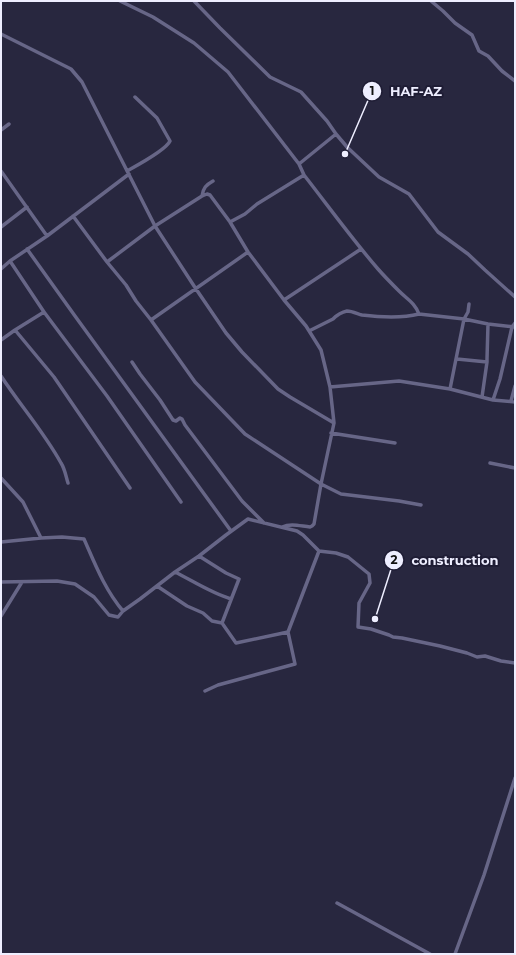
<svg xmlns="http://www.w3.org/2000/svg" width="516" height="955" font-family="Montserrat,sans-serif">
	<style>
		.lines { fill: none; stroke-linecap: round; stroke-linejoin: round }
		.minor { stroke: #676687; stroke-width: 3.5 }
		.leader { fill: none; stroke: #eef; stroke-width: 1.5 }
		.callout-dot { fill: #eef; stroke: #1f1d35; stroke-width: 1.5 }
		.mark-label { font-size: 12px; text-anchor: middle; font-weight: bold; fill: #111 }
		.callout-label { font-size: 13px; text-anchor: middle; font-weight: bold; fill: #eef; stroke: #1f1d35; stroke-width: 4; stroke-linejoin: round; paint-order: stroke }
	</style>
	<rect width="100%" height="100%" fill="#28273f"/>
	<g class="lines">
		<path class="minor" d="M120,1L153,17L194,43L228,72L299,164L304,175C329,207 352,239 378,269C385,277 392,284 399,291C407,299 415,303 419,314
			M194,1L220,28L270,77L301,92L327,121L336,134L347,147L379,177L409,194L438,232L468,254L485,270L515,297
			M431,1L443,11L455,23L472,35L479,51L488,56L502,71L515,81
			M1,34L71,69L82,82L155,226L196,289L226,333L242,352L278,389L290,397L334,423L321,484L314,524L312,526L310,527C300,526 291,523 282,527
			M1,130L9,124
			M299,164L336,134
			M1,171L47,236
			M127,171C136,166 166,150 170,141L157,118L135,97
			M202,196C203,188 206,185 213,181
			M73,216L107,262
			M230,222L245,214L257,204L304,175
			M1,227L27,207
			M27,249L75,316L231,531
			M10,261L44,312L107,396L181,502
			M1,269L10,261L47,236L129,174
			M284,300L361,249
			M151,320L248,252
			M15,330L54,377L130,488
			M309,331L333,319C337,315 342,312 347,311C352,311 358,314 362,315C379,317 403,318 419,314L464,319L488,324L515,327
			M1,340L15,330L44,312
			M457,359L487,362
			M132,362L140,374L160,400L173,420L176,421L180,418L182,419L185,425L242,501L264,523
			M1,376C20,405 44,432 61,463C65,469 66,477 68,483
			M330,387L399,381L450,389L493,400L515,402
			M450,389L464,319L468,312L469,304
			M482,397L487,362V359L488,324
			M493,400L500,379L512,327L515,323
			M511,401L515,386
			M334,423L330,387L321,350L306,326L284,300L248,252L230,222L210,195L207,194L202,196L155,226L107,262L126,285L136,301L151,320L195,382L245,434L321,484L341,494L399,501L421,505
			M331,433L395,443
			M490,463L515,468
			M1,478L23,502L41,538
			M1,542L41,538L62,537L84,539C95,564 105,590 123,611
			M175,572C193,581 211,593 231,599
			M1,582L57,581L75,584L94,597L109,615L118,617L123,611L140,599L175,572L199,556L226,535L248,519L297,531L303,535L319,551L336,553L348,557L369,574L370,583L359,603L358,627L371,629L389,635L393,637L402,638L440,646L467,653L477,657L485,656L501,661L515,663
			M157,586L187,606L203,613L212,621L222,623L239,579L226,573L199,556
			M1,616L22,582
			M222,623L236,643L288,632
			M205,691L218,685L295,664L288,632L319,551
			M337,903L430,954
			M455,954L484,875L515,778"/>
	</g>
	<path class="leader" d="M345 154L372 91M375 619L394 560"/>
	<g class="callout-dot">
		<circle cx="345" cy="154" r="4"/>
		<circle cx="375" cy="619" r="4"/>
		<circle cx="372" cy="91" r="10"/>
		<circle cx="394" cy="560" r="10"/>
	</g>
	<g class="mark-label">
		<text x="372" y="95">1</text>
		<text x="394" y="564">2</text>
	</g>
	<g class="callout-label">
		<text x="416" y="96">HAF-AZ</text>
		<text x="455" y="565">construction</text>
	</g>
	<rect width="516" height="955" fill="none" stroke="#eeeeff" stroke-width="4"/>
</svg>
